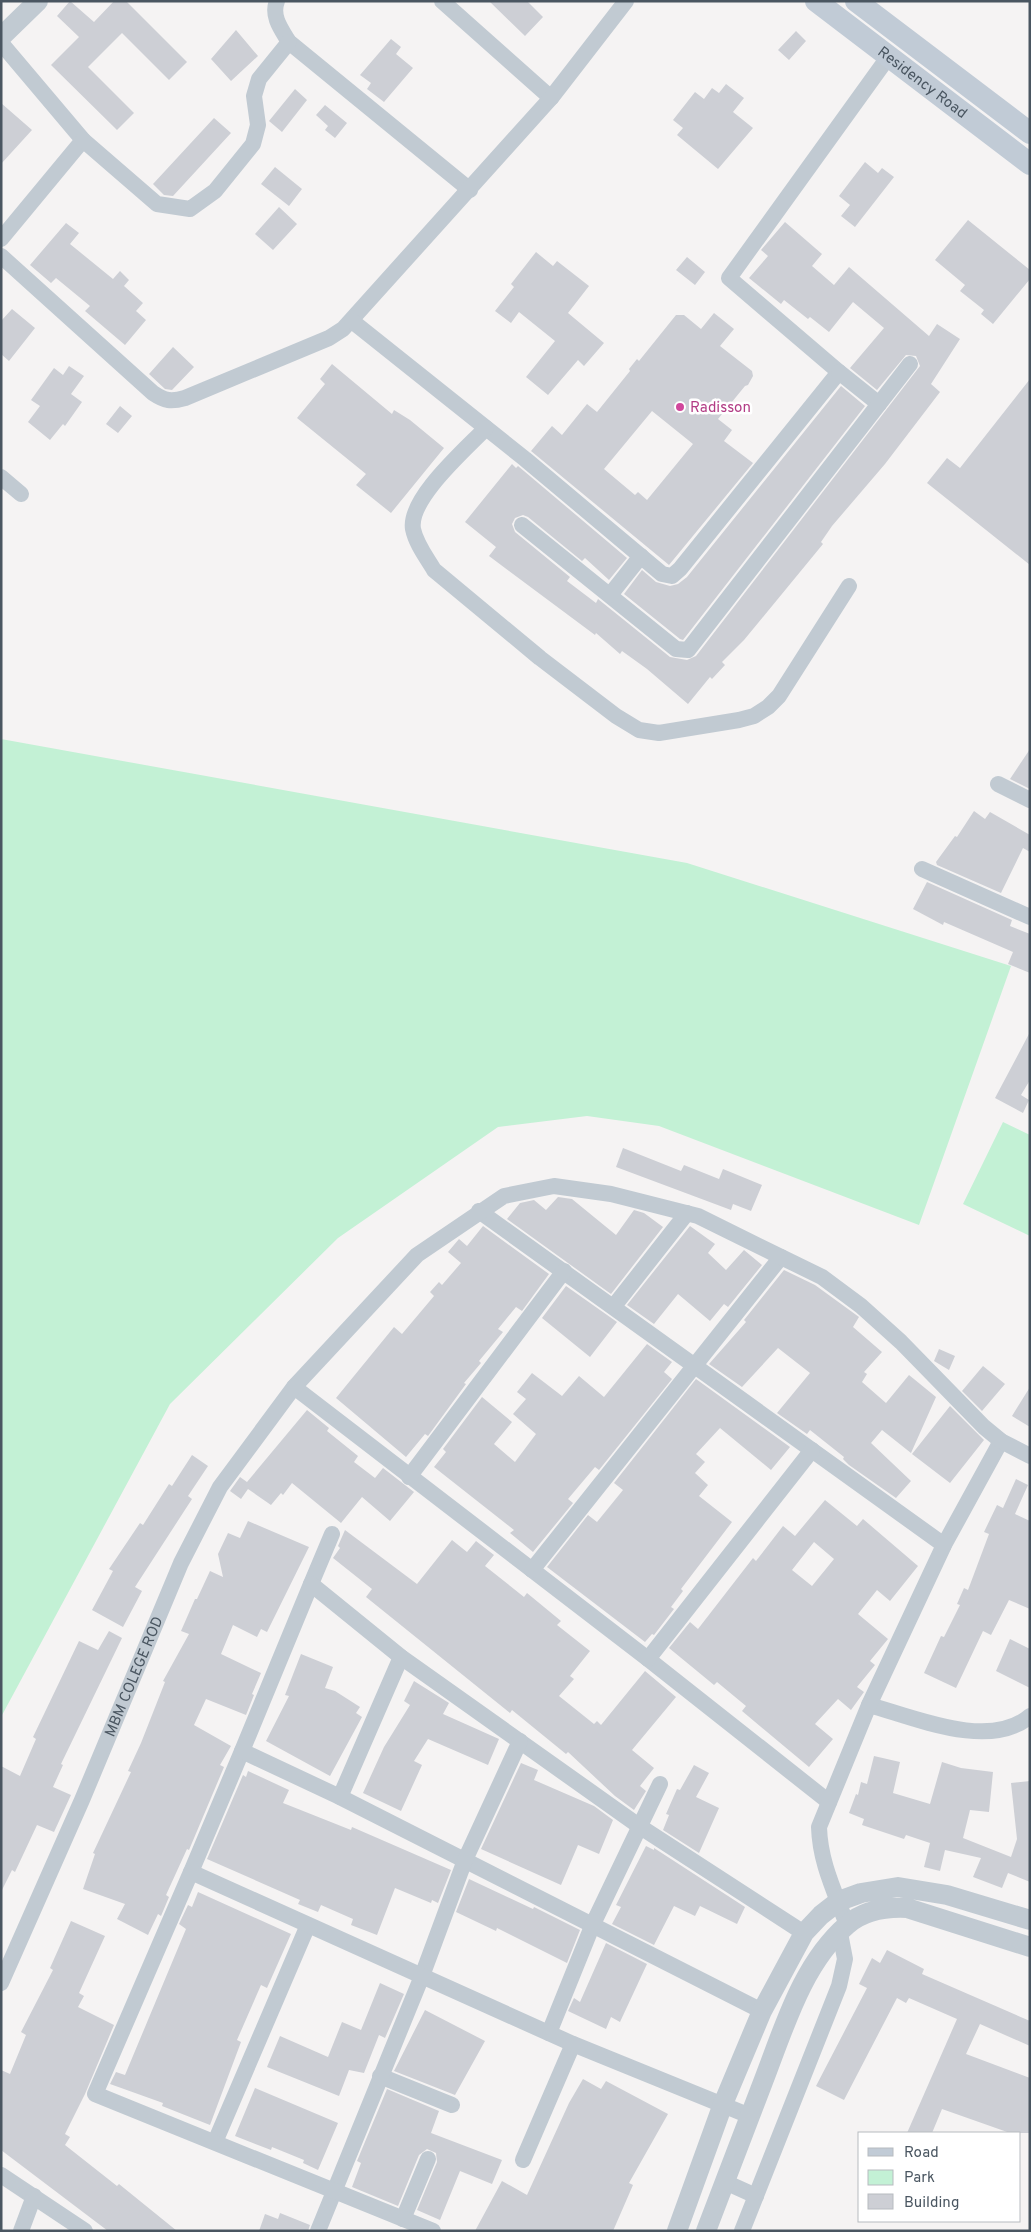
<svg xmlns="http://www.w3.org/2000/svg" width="1031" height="2232" font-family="Overpass,sans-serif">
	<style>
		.green { fill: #c3f1d5 }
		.building { fill: #cdcfd5; fill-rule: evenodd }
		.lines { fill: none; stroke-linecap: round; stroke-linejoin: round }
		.minor { stroke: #c1cad2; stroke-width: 16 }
		.tertiary { stroke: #c1cad2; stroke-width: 20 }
		.secondary { stroke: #c1cbd6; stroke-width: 22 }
		.hotel-dot { fill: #d1479c; stroke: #fff; stroke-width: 2 }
		.labels { text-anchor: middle; stroke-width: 5; stroke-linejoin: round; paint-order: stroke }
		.street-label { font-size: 15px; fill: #4a5661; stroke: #fff }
		.hotel-label { font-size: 15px; fill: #b23c85; stroke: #fff; text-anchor: start }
	</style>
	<rect width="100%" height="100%" fill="#f5f3f3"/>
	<path class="green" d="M1,739L687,863L1011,966L919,1225L659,1126L587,1116L498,1127L338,1238L170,1404L1,1717Z
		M1003,1122L1030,1135V1236L963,1204Z"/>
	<path class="building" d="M70,1L94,22L114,1H126L187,62L169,80L122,33L88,67L134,113L117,130L51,65L79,37L57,16Z
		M489,1H527L543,17L525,36Z
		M236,30L258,56L231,81L211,59Z
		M796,31L806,41L789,60L778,50Z
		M391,39L401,47L396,54L413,68L384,102L367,89L371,83L360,75Z
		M726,84L744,98L733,112L753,128L718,169L677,135L683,128L673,120L695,92L704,99L712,88L719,93Z
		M295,89L307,100L282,132L269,121Z
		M1,103L32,130L1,164Z
		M325,105L347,123L335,138L325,130L328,126L316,115Z
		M214,118L231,133L173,196L164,195L153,184Z
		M865,162L878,173L882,168L894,177L855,227L841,216L850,205L839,196Z
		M275,167L302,189L289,206L261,184Z
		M279,207L297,224L273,250L255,234Z
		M968,220L1030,270V279L993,324L981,314L984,310L960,291L965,285L935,260Z
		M785,222L822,254L812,266L834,285L849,267L929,336L937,324L960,339L931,384L940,392L885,464L832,526L821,542L823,544L744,640L722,662L725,665L712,679L710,677L688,704L647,669L622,651L620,654L596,633L595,635L489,556L496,547L465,522L512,464L516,468L518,466L627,558L609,580L585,558L582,561L528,517L523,515L515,518L512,524L515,532L570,577L567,581L596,603L598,599L670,657L687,660L696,656L920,366L916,356L906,355L877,390L850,368L884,328L853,302L829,332L810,317L808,319L784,300L781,304L749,278L768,256L761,250Z
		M66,223L79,233L70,244L113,279L120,271L129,280L124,286L143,303L136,311L146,320L125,345L85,311L90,306L56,278L51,283L30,265Z
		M536,252L553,266L557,261L589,286L568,313L604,343L584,366L578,360L548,395L526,377L555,341L519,312L511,323L495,311L514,287L511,284Z
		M687,257L705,272L695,285L676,270Z
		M12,309L35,328L9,361L1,354V321Z
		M714,313L734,329L720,346L752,371L753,376L748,385L745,386L718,419L732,430L724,441L753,463L669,565L531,451L552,426L562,435L587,404L597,412L630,371L629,369L637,359L639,361L676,315H684L701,329ZM652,411L693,444L647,500L638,492L635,495L604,469Z
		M173,347L194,367L172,390L165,389L149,374Z
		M332,364L392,414L394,410L410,420L444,448L391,513L356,485L366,474L297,418L325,384L320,379Z
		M69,366L84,376L71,394L82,402L65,426L63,424L50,440L28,422L40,406L31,400L54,368L63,375Z
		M1030,379V565L927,483L947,458L960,468Z
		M841,386L865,406L683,640L680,639L624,594L642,570L656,582L670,586L678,584L687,577Z
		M120,406L132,416L118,433L106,424Z
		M1030,749V789L1010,779Z
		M974,811L985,819L990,812L1030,835V852L1023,848L1001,893L937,865L936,862L955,836L957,837Z
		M927,882L1012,920L1010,926L1030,934V973L1008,964L1013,952L944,922L943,925L913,909Z
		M1030,1032V1080L1021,1095L1029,1100L1023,1113L995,1098Z
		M623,1148L681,1171L684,1165L719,1179L723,1169L762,1185L751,1211L733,1204L731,1210L616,1167Z
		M558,1197L572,1199L616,1235L634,1210L644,1213L663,1227L611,1294L507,1219L520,1203L534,1200L546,1210Z
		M483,1226L549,1274L522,1311L516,1307L498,1329L503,1332L479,1361L481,1363L464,1383L466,1384L428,1436L425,1434L406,1457L336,1398L394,1327L402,1334L434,1296L430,1292L439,1282L442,1285L461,1263L448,1252L459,1239L467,1246Z
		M690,1226L715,1244L708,1253L726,1270L744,1250L762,1265L728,1307L724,1304L710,1321L678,1294L654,1324L627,1305Z
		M784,1270L815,1285L859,1317L853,1327L882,1352L864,1372L867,1374L862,1382L886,1403L909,1375L936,1397L911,1453L882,1430L871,1443L911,1481L896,1498L849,1465L843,1459L844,1457L810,1430L807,1434L777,1413L810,1373L778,1348L742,1387L709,1364L746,1322L744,1320Z
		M566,1286L617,1322L590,1357L542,1318Z
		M647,1344L672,1362L664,1372L672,1379L599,1470L595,1467L568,1499L573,1503L533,1552L510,1533L514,1530L434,1467L446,1452L443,1449L482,1397L512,1422L494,1444L515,1462L536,1434L513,1414L526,1399L517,1392L532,1373L562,1396L579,1376L604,1397Z
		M939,1349L955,1356L949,1370L934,1361Z
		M983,1366L1005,1384L982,1411L962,1391Z
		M696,1379L790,1447L771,1470L720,1428L696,1454L705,1462L695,1473L708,1485L699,1496L732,1522L681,1589L683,1591L671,1607L674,1609L654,1635L652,1634L645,1642L547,1567L588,1515L597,1522L623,1490L614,1483Z
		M1030,1387V1427L1012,1416Z
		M950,1406L984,1440L950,1483L912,1454Z
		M307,1410L329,1428L327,1431L358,1456L354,1462L375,1478L383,1468L414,1492L390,1521L362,1497L341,1523L292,1483L283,1495L281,1493L271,1505L248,1489L241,1499L230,1491L240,1477L247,1482Z
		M192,1455L208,1466L188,1496L192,1499L135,1587L142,1591L123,1627L92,1610L113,1571L109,1569L140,1523L143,1525L169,1484L172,1486Z
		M1016,1479L1028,1485L1015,1514L1030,1521V1609L1009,1600L991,1635L983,1631L956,1688L924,1673L941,1636L944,1637L960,1605L957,1604L964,1588L968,1590L989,1534L984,1532L997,1505L1003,1508Z
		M825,1500L857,1526L863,1519L918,1566L890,1601L877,1590L858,1614L888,1639L870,1661L875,1665L857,1687L864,1692L851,1710L838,1699L815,1724L833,1739L809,1767L742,1711L746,1706L717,1682L714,1685L669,1648L690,1622L698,1629L753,1558L756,1561L783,1526L795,1536ZM814,1542L834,1559L812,1586L792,1570Z
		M248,1521L309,1547L267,1632L261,1629L257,1637L233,1625L221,1654L261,1673L252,1694L254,1695L246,1715L206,1699L194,1725L231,1746L220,1765L224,1767L189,1850L187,1849L166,1895L169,1897L161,1916L158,1914L148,1935L117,1919L125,1904L83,1889L95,1854L93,1853L131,1772L128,1771L141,1743L165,1682L163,1681L189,1634L181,1631L195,1599H197L210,1571L223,1577L218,1554L228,1533L240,1538Z
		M345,1530L417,1584L452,1540L467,1552L476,1541L494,1555L485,1566L524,1597L527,1593L561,1621L557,1625L590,1651L570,1676L574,1679L559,1696L594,1724L597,1721L601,1725L645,1671L676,1697L632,1750L654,1768L640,1786L646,1791L634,1810L615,1796L568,1752L566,1754L512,1710L510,1713L366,1597L372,1589L333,1558L340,1548L338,1546Z
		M109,1631L122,1638L61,1764L63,1765L53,1787L71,1795L54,1832L37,1825L15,1872L12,1870L1,1892V1766L20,1776L36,1739L33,1737L79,1641L98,1650Z
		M1010,1639L1030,1649V1688L996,1671Z
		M301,1654L333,1667L325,1688L335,1691L360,1707L356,1713L362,1717L330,1776L266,1741L289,1696L285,1695Z
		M414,1681L449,1703L443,1714L499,1739L488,1765L428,1739L414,1761L422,1765L401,1811L363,1793L384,1747L410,1705L404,1701Z
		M874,1756L900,1762L893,1793L930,1804L942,1762L961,1768L993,1772L989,1812L970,1810L963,1838L1011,1857L1017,1839L1011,1783L1030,1781V1882L1008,1873L1002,1888L973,1877L981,1858L945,1850L940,1871L924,1867L930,1843L906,1835L904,1839L862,1825L864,1819L849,1813L856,1794L858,1795L861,1782L867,1784Z
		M521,1763L538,1770L534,1780L594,1806L613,1820L599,1854L578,1845L561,1885L481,1849Z
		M694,1765L709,1773L696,1797L719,1808L699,1853L663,1830L669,1815L666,1814L677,1789L680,1790Z
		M248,1771L289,1790L283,1803L351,1830L352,1827L451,1870L438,1903L432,1900L431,1903L395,1888L377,1935L351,1925L353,1919L321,1905L318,1912L298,1904L300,1900L207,1859L243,1775L246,1777Z
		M646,1846L654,1850V1848L745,1907L737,1924L700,1906L695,1916L674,1906L654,1945L612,1924L621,1907L616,1905Z
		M469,1879L533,1909L534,1907L580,1930L567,1963L497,1928L496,1931L456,1912Z
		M198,1892L291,1934L267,1988L261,1985L237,2040L241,2042L210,2125L162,2106L163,2103L110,2084L116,2072L125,2075L186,1929L179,1924L188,1905L192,1907Z
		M71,1921L105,1936L79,1993L84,1996L78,2007L114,2025L85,2094L65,2134L70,2137L65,2145L117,2186L119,2184L177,2231H108L1,2150V2070L10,2074L26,2035L21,2032L53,1970L50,1968Z
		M606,1943L647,1964L620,2022L611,2017L606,2029L568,2011L574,1998L580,2002Z
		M887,1950L924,1969L922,1974L1030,2021V2046L980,2024L966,2054L1030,2078V2133H1010L942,2109L932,2133H907L957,2019L909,1998L906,2003L897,1998L844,2100L816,2086L867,1988L859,1984L872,1958L880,1963Z
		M380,1983L404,1994L385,2038L379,2035L364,2073L349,2070L339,2096L267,2067L280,2036L328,2057L342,2022L361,2030Z
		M425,2010L485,2041L455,2095L394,2071Z
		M583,2079L601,2089L606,2081L668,2114L629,2183L633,2185L613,2231H475L502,2181L527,2195L569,2103Z
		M255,2088L338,2123L318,2170L303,2163L304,2160L272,2147L271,2150L235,2136Z
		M387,2089L439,2111L431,2133L502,2160L492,2184L460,2171L440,2220L417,2210L437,2162L436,2153L427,2149L419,2155L398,2206L352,2187L361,2163L357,2161Z
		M280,2213L310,2225L308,2231H259L265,2214L278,2219Z"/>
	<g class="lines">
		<g class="minor">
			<path d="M277,1C271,16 281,29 289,42L470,190"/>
			<path d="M442,1L551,98"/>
			<path d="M1,43L83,140L1,239"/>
			<path d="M83,140L157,204L190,209L215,191L253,144L258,125L254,96L259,79L289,42"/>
			<path d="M1,256L153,393C165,401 171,402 185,398L329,338L343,329L551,98L626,1"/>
			<path d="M352,321L525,459L662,574L672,576L680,569L839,372L729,278L889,56"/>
			<path d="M839,372L879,404"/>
			<path d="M486,428C466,449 408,499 413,529C416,544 427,558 434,570L540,658L616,716L639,730L659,733L739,720L754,716L768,707L779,696L849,586"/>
			<path d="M1,477L21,494"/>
			<path d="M522,525L676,649L688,650L910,364"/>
			<path d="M610,595L641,556"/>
			<path d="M998,784L1030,800"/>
			<path d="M922,869L1030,917"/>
			<path d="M479,1211L944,1545"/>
			<path d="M614,1306L687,1213"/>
			<path d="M294,1387L648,1659L829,1802"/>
			<path d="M409,1477L564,1271"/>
			<path d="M532,1570L781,1257"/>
			<path d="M311,1584L332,1534"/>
			<path d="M648,1659L812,1450"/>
			<path d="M869,1705C913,1717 990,1751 1030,1716"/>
			<path d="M340,1797L401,1657"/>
			<path d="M191,1872L242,1751"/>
			<path d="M847,1925C835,1892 820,1863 819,1827L869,1705L944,1545L1001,1441"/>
			<path id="s1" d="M1,1983L82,1800L181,1563L220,1487L294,1387L417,1255L504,1196L554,1186L611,1194L698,1216L781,1257L822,1277L861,1306L901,1342L984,1427L1001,1441L1030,1456"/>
			<path d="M762,2011L340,1797L242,1751L311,1584L401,1657L639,1826L804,1933"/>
			<path d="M549,2033L593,1924L660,1784"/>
			<path d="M380,2076L452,2105"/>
			<path d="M215,2142L308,1925"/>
			<path d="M523,2160L573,2044"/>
			<path d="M1,2175L85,2231"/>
			<path d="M725,2182L756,2196"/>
			<path d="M403,2219L428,2159"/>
			<path d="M21,2231L34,2196"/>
			<path d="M318,2231L422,1976L465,1860L520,1741"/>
			<path d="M433,2231L95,2094L191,1872L573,2044L750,2116"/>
			<path d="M742,2231L839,1986L845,1959L840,1933"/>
		</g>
		<path class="tertiary" d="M1,37L38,1
			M677,2231L723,2104L762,2011L804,1933L821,1915L839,1901L861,1893L898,1887L947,1895L1030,1920
			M706,2231C725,2181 744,2131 763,2082C784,2028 802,1964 847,1925C864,1910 885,1907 907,1908L1030,1947"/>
		<g class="secondary">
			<path id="s2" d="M816,1L1030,164"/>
			<path d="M856,1L1030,133"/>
		</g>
	</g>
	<circle class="hotel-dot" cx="680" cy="407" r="5"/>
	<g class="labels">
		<g class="street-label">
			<text dy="5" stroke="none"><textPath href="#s2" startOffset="134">Residency Road</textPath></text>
			<text dy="5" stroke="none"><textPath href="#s1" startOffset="334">MBM COLEGE ROD</textPath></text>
		</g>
		<g class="hotel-label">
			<text x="690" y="412">Radisson</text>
		</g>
	</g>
	<rect width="1031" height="2232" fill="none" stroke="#4a5661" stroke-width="5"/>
	<rect x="858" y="2132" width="162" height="90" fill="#ffffff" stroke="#b7bbc0"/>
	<rect x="868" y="2148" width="25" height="8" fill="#c1cbd6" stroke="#b7bbc0"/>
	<text x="904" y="2157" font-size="15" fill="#4a5661">Road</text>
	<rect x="868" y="2170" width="25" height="15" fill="#c3f1d5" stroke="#b7bbc0"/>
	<text x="904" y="2182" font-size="15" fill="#4a5661">Park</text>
	<rect x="868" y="2194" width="25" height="15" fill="#cdcfd5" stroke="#b7bbc0"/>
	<text x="904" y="2207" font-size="15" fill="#4a5661">Building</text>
</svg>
